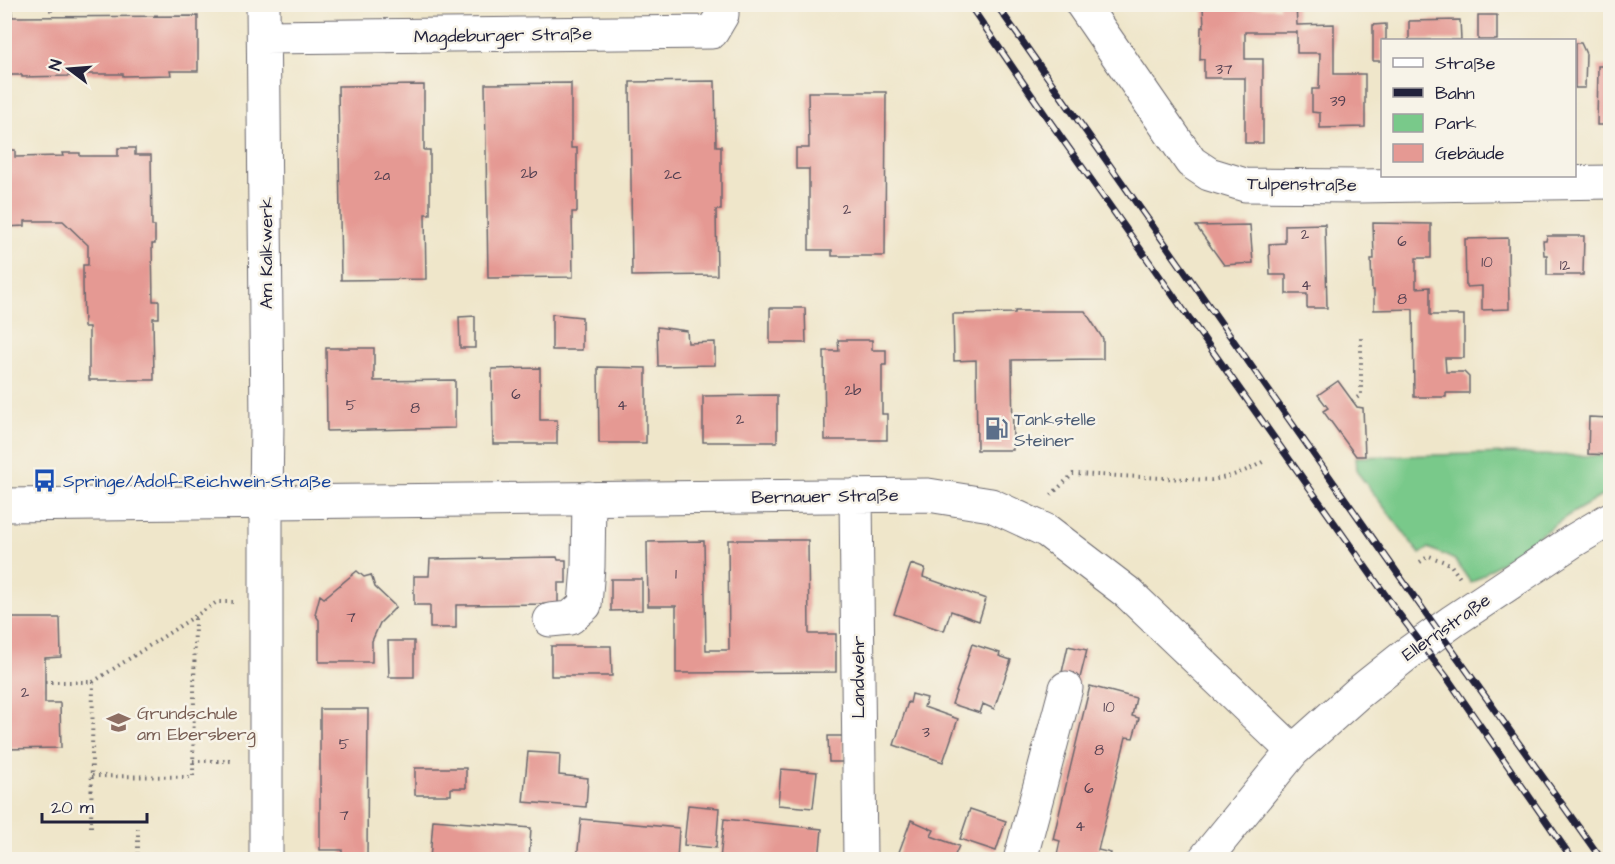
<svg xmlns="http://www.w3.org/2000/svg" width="1615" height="864" font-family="'Architects Daughter',sans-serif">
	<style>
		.green { fill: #79c98a; stroke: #4e7662; stroke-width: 1.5 }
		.building { fill: #e59993 }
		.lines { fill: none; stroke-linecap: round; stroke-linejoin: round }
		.minor-casing { stroke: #6a676d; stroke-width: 35 }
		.path { stroke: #6a676d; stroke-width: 4; stroke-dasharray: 1.5 4.5; stroke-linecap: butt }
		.minor { stroke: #fff; stroke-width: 33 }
		.rail-casing { stroke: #22223b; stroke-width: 7 }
		.rail { stroke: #f7f3e8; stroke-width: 4.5; stroke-dasharray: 14; stroke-linecap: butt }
		.labels { text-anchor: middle; stroke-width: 5; stroke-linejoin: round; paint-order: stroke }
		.number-label { font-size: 15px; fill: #534051 }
		.street-label { font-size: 18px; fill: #22223b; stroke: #f7f3e8 }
		.service-label { font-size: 18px; fill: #4e5e75; stroke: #f7f3e8; text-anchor: start }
		.transit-label { font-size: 18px; fill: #164399; stroke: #f7f3e8; text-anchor: start }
		.education-label { font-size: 18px; fill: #785e54; stroke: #f7f3e8; text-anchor: start }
	</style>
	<rect width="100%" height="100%" fill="#f7f3e8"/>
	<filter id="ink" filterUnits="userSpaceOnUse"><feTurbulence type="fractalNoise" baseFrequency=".0167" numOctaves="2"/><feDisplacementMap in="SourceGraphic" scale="12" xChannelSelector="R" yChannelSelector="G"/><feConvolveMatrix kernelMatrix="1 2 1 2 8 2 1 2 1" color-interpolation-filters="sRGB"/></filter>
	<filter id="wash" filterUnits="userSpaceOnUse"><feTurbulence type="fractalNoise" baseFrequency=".008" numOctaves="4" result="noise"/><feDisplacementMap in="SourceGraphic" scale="24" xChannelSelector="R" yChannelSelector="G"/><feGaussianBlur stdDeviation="1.35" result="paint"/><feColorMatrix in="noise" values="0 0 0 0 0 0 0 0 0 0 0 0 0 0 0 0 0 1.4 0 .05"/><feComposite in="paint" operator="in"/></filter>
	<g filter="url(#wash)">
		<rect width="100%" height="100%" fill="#efe6ca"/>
		<path class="green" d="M1513,453L1534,455L1610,456V491L1569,515L1471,583L1455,560L1429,548L1420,554L1357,472L1356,457Z"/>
		<g id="blocks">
			<path class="building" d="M4,4H12V17L198,16V71H170L171,75L123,76V74H70V76L22,77V75H4Z
				M1150,4H1191V8H1150Z
				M1279,4H1296L1297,25L1334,24V74H1365V127L1320,128V113L1312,112V89H1319L1320,53H1297V32H1245V59H1263V143H1245V78H1204V59L1200,60L1201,27H1204L1203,7L1279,8Z
				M1478,15H1497V40H1478Z
				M1460,20L1461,40H1409V21Z
				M1386,24V40H1382V61H1373V25Z
				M1575,43H1581L1586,54L1585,88H1575Z
				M1598,66H1610V125H1597Z
				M715,81L716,146H721V210H716L717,275L632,276L630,82Z
				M571,83V148H577V212H572L573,277L488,278L485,84Z
				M424,85V150H430V214H425L426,279L341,280L338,86Z
				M808,92H886L885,256H832V250H809V169H796V148H809Z
				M118,148H135V155H151L152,226H155V244H152L153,301H159V318H153L154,380H89V327H84L83,285V265H88V245L63,221H25V226L4,227V150H15V157L63,156L62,153H80V156H118Z
				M1373,223L1431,224V258H1416V288L1430,287V315H1464V358H1445L1446,372H1464L1469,377V393H1446V397H1414L1413,309L1374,310V290H1372L1371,259H1374Z
				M1325,224L1327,308H1307V294H1286V275H1270L1269,244L1285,243V225Z
				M1250,225L1253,263L1224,265L1196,226Z
				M1547,236H1584L1583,275H1547V255H1544L1543,241H1546Z
				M1508,238L1509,309L1482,310V286L1466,287L1465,239Z
				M770,308H805L806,343H770Z
				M1015,311H1085L1103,339V359L1012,360L1013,450H977L976,360L954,361L953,314L1015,313Z
				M552,314L582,317V350H552Z
				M475,316V348H460L459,317Z
				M657,327L687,331L688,343L715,342V365L658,366Z
				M838,340H872V350H886V365H882V414H887V440H825L824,351H839Z
				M326,348H374V381L455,380V428L327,431Z
				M598,367L646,368V443H599Z
				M540,368V420H557V444H493L492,369Z
				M1338,381L1357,407L1363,408L1365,456H1356L1323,411L1328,408L1318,395Z
				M777,395V442H703V396Z
				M1589,417L1610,418V455L1588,454Z
				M728,540H808L809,634H836V672L676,673V606H648L647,542L704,541L706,650H729Z
				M557,557L558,560H566V583H558V604L456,605V628H430V605H414V576H429L430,559Z
				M911,564L925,569L923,577L986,599L979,621L951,611L944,631L894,614Z
				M357,571L364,577L371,575L375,587L396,607L380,623L372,641V662H319V620L315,614L320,595L324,598Z
				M611,579H642V610L611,611Z
				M4,618H60L61,657L45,658V703H60L61,748L4,749Z
				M388,641H414V677H389Z
				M972,644L1000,653L999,656L1011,660L994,709L983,704L980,713L952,704Z
				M551,646H611L612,676H551Z
				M1068,646L1087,650L1078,686L1060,681Z
				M1090,686L1136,698L1132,716L1139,718L1133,738L1126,737L1098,850L1111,853L1109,860H1056L1060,841L1053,839Z
				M912,694L927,698L924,707L958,719L943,762L894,745L908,702L910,703Z
				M320,709H368L367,860H342V850H320Z
				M828,736H844V762H829Z
				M528,752L560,754L559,775L588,778L586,807L523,802Z
				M415,768H466V788H451V795H415Z
				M781,769L817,772L813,808L778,805Z
				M688,805L719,808L716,848L684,845Z
				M970,809L1006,821L996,851L960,839Z
				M581,819L679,828L677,860H577Z
				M724,819L822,829L819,860H720Z
				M433,820L531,828L529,860H430Z
				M911,820L934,830L931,836L959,846L954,857L961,860H896Z"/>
		</g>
	</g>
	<g filter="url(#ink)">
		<use href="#blocks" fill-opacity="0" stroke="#6a676d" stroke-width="1.5"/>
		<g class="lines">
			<defs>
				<path id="minor" d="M263,4L267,423L266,501V860
					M1082,4L1191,162L1209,174L1245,185L1360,186L1610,182
					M264,37L712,32L722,15V4
					M856,495L860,860
					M4,505L928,495L991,505L1047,531L1128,593L1293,751
					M550,620L570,618L585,605L588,567L589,498
					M1020,860L1066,688
					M1204,860L1293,751L1358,693L1407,654L1453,621L1573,541L1610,519"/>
			</defs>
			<use href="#minor" class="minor-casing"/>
			<path class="path" d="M51,4V17
				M156,16V4
				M1352,401L1361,395V334
				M1051,495L1073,474L1211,480C1231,477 1248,471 1266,460
				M1420,562L1429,556L1450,564L1460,578
				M45,682H93L217,602H233
				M193,761H231
				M92,776L193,777L195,616
				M91,827L93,682
				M138,860V827"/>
			<use href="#minor" class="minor"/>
			<defs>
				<path id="rail" d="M969,4L1046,116L1396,610L1448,679L1573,860
					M996,4L1415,598L1602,860"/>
			</defs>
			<use href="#rail" class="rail-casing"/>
			<use href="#rail" class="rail"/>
		</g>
	</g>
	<defs>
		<symbol id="fuel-bare" viewBox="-9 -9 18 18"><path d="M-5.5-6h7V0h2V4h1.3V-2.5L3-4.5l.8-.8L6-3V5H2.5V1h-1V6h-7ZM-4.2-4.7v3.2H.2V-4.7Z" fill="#5c6f8a" stroke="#f7f3e8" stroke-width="2.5" paint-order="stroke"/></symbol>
		<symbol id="bus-bare" viewBox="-9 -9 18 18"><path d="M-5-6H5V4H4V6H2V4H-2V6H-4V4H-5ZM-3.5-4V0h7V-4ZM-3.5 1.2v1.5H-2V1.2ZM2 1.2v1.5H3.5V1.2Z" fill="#1a4fb4" stroke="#f7f3e8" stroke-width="2.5" paint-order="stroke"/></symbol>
		<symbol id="school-bare" viewBox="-9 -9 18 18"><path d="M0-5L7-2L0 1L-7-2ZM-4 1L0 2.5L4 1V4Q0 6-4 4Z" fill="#8d6e63" stroke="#f7f3e8" stroke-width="2.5" paint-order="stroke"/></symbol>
	</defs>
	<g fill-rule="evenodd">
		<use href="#fuel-bare" x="980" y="412" width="33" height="33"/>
		<use href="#bus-bare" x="28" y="464" width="33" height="33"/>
		<use href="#school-bare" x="102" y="706" width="33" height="33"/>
	</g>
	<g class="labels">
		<g class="number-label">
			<text x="1224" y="74">37</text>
			<text x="1338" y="106">39</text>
			<text x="529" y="178">2b</text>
			<text x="673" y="179">2c</text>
			<text x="382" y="180">2a</text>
			<text x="847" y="214">2</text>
			<text x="1305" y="239">2</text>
			<text x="1402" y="246">6</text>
			<text x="1487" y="267">10</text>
			<text x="1565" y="270">12</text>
			<text x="1306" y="290">4</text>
			<text x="1402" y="304">8</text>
			<text x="853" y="395">2b</text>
			<text x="516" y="399">6</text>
			<text x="351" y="410">5</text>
			<text x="622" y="410">4</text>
			<text x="415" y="413">8</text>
			<text x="740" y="424">2</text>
			<text x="676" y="579">1</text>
			<text x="351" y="622">7</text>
			<text x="25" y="697">2</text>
			<text x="1109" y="712">10</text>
			<text x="926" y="737">3</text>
			<text x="344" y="749">5</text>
			<text x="1099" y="755">8</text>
			<text x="1089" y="793">6</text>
			<text x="344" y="820">7</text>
			<text x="1080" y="831">4</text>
		</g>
		<g class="street-label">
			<text transform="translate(503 35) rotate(-1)" y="6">Magdeburger Straße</text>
			<text transform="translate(1302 184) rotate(1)" y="6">Tulpenstraße</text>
			<text transform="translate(266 253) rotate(-90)" y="6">Am Kalkwerk</text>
			<text transform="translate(825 496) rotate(-1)" y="6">Bernauer Straße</text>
			<text transform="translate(1446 627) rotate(-35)" y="6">Ellernstraße</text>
			<text transform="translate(858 677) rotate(-90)" y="6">Landwehr</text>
		</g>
		<g class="service-label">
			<text x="1014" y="425">Tankstelle<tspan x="1014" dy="21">Steiner</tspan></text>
		</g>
		<g class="transit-label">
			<text x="63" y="487">Springe/Adolf-Reichwein-Straße</text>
		</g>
		<g class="education-label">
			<text x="137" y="719">Grundschule<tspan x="137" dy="21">am Ebersberg</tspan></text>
		</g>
	</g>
	<rect width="1615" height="864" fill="none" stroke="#f7f3e8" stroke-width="24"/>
	<rect x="1381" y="39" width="195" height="138" fill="#f7f3e8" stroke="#a29fa3" stroke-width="1.5"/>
	<rect x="1393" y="58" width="30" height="9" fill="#ffffff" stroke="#a29fa3" stroke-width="1.5"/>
	<text x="1435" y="69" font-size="18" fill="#22223b">Straße</text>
	<rect x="1393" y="88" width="30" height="9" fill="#22223b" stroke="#a29fa3" stroke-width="1.5"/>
	<text x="1435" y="99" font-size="18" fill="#22223b">Bahn</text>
	<rect x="1393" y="114" width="30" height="18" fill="#79c98a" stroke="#a29fa3" stroke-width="1.5"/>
	<text x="1435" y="129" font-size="18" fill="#22223b">Park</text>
	<rect x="1393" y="144" width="30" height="18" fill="#e59993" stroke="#a29fa3" stroke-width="1.5"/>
	<text x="1435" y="159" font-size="18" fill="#22223b">Gebäude</text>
	<g transform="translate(69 69) rotate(286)" stroke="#f7f3e8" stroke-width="4.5" paint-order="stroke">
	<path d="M0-4.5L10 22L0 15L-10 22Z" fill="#22223b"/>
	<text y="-9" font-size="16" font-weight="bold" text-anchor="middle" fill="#22223b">N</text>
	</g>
	<path d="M42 813v9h105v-9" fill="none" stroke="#22223b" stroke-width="3"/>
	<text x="51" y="813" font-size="18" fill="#22223b" stroke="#f7f3e8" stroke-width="4.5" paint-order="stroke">20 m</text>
</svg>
